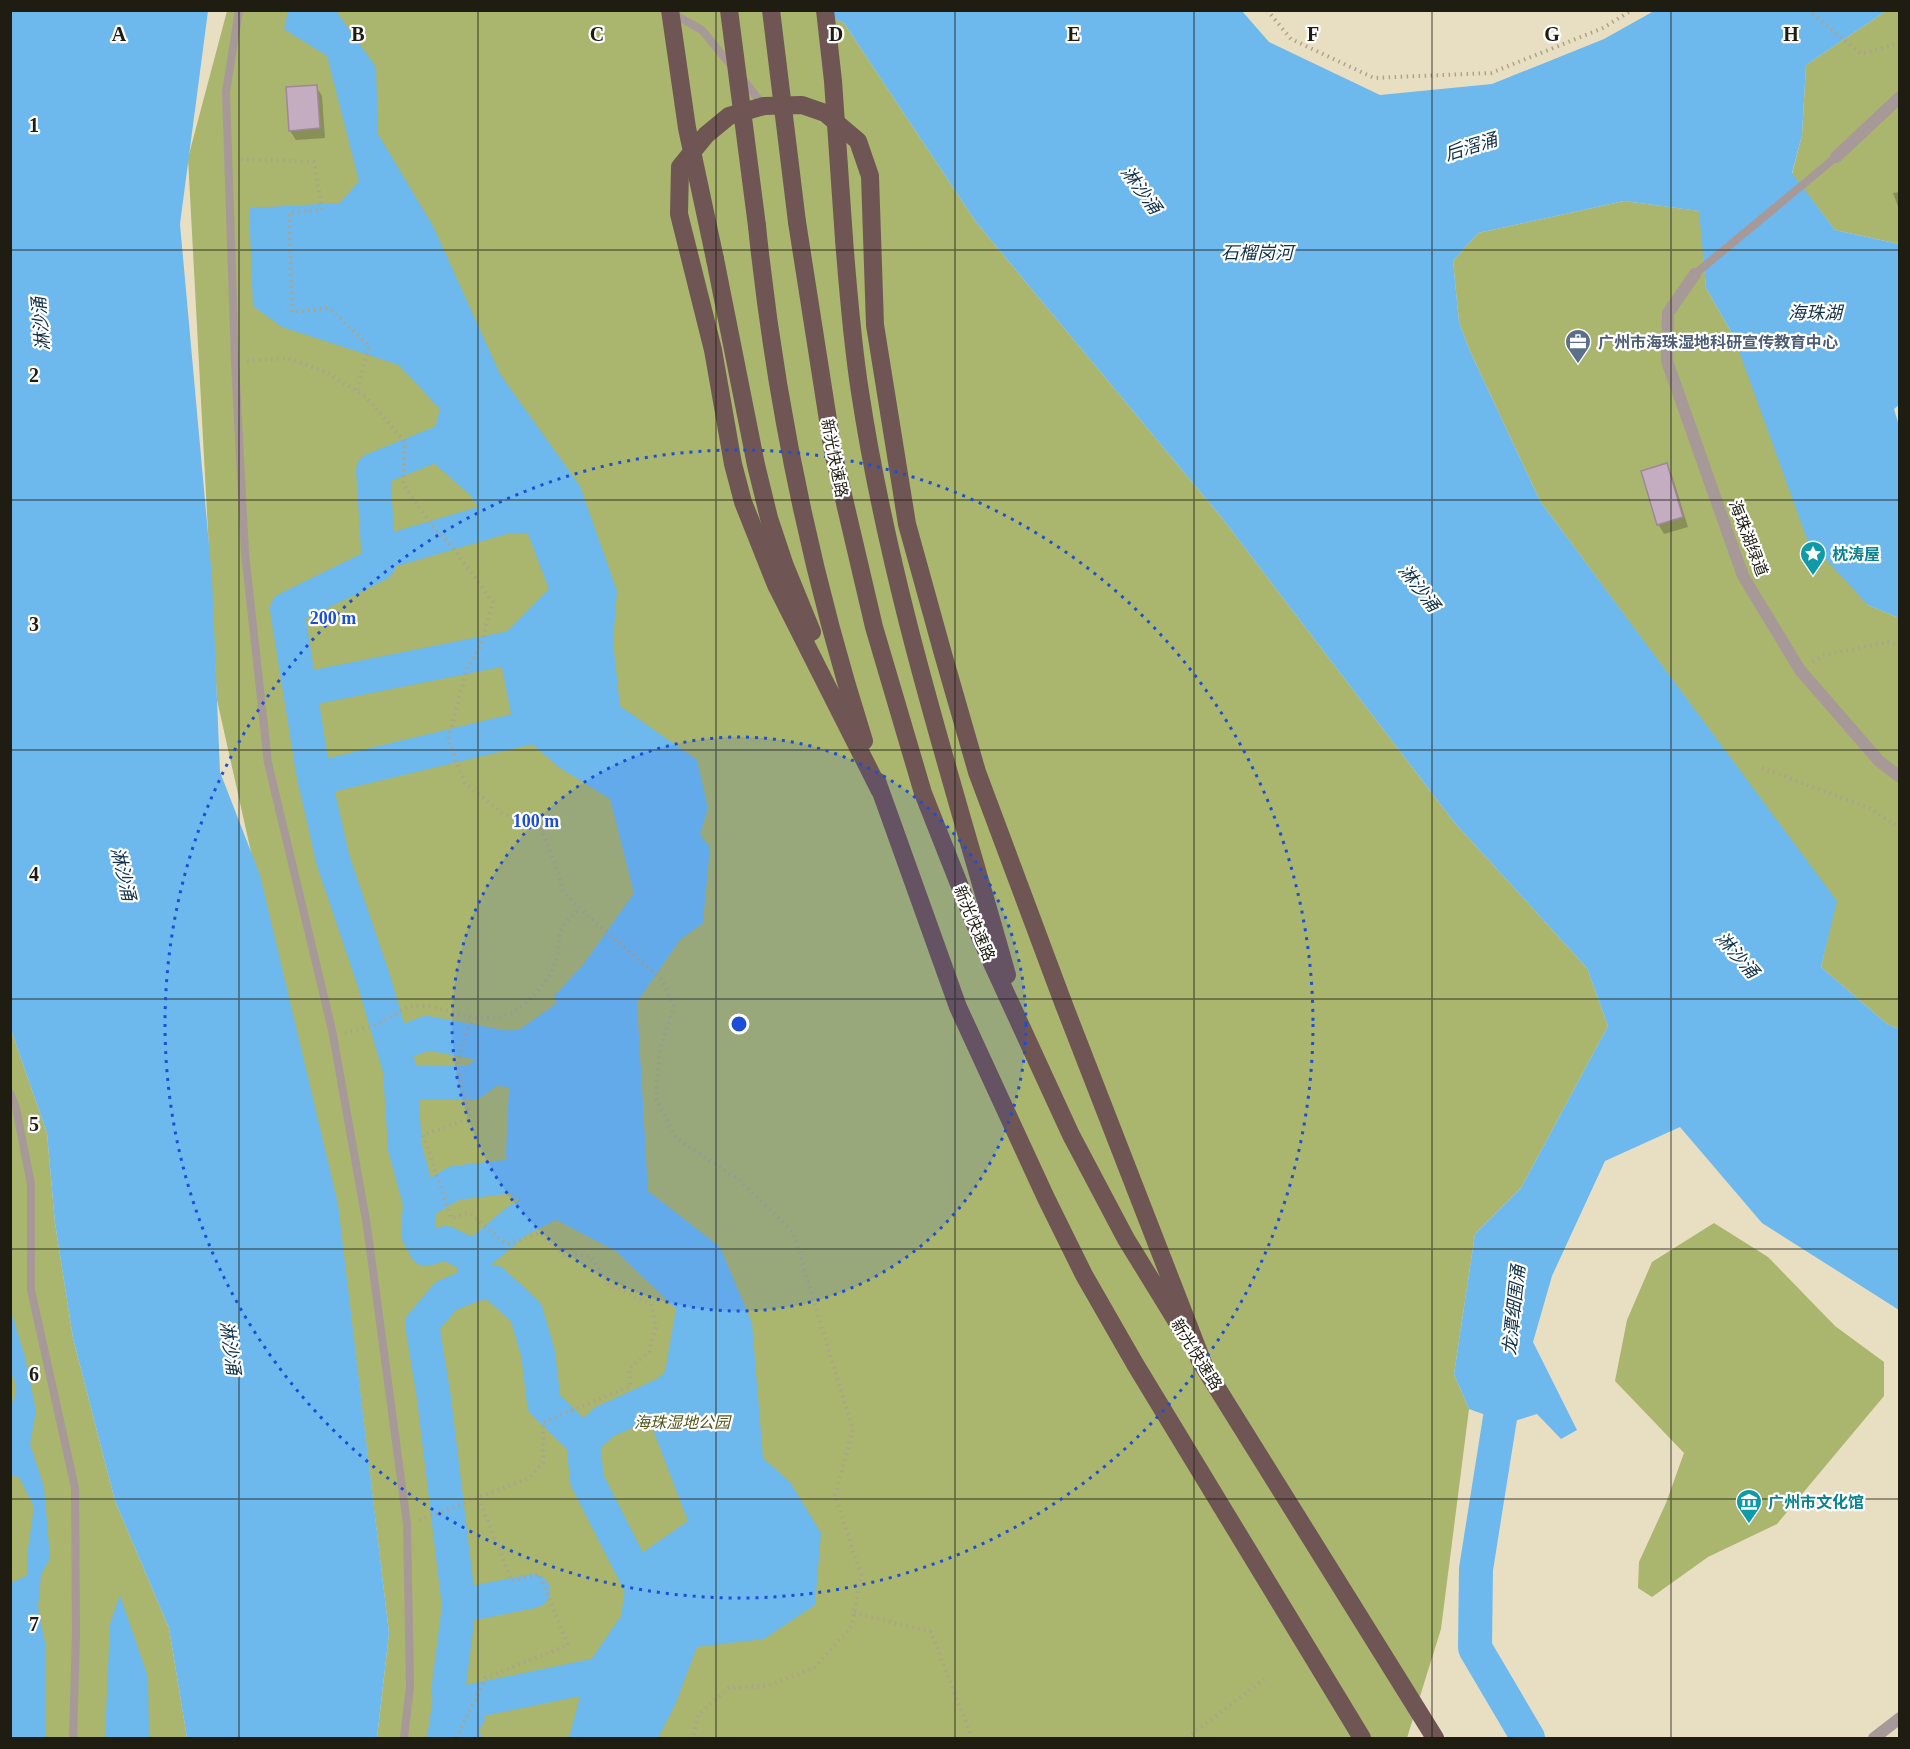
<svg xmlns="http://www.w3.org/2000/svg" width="1910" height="1749" font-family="'Times New Roman','Noto Sans SC',serif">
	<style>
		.green { fill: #aab56e }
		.water { fill: #6db8ed }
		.shadow { fill: #0003 }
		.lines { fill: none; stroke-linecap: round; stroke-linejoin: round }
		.river { stroke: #6db8ed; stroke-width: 34 }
		.building { fill: #c4adc0; stroke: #9e879a; stroke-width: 1.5 }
		.path { stroke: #aba48d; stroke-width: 4; stroke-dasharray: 1.5 4.5; stroke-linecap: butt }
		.service { stroke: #a79998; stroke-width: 8 }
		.pedestrian { stroke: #a79998; stroke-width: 12 }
		.trunk { stroke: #6f5554; stroke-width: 18 }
		.trunk-bridge { stroke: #6f5554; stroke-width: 18 }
		.grid { fill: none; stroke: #1f1c12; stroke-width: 1.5; stroke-opacity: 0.55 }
		.ring { fill: none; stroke: #1d4ed8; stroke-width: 3; stroke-dasharray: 3 6 }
		.labels { text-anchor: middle; stroke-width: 4.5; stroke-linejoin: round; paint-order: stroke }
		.service-label { font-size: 16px; font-weight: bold; fill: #4e5e75; stroke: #fff; text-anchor: start }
		.street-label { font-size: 16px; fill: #1f1c12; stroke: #fff }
		.culture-label { font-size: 16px; font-weight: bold; fill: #0d838f; stroke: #fff; text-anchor: start }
		.park-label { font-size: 16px; font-style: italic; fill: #52591d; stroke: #fff }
		.water-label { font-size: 18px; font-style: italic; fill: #113248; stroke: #fff }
		.grid-label { font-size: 20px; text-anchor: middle; font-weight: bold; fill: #1f1c12; stroke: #fff; stroke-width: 4.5; stroke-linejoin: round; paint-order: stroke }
		.centre { fill: #1d4ed8; stroke: #fff; stroke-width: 3 }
		.ring-label { font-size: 18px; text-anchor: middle; font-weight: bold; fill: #1d4ed8; stroke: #fff; stroke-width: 4.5; stroke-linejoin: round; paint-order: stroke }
	</style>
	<rect width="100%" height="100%" fill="#e8dfc3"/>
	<path class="green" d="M814,10L844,23L976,222L1222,518L1454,822L1587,968L1608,1026L1521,1188L1475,1234L1454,1374L1469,1409L1441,1629L1407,1738H377L389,1633L346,1276L217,700L188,158L227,11Z
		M1886,11H1899V244L1835,230L1792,174L1802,135L1806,65Z
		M1624,201L1700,211L1706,288L1734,337L1868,605L1899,618V1029L1887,1024L1821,967L1836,901L1540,501L1469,349L1459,322L1453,261L1478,233Z
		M10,1027L47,1133L55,1223L73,1338L115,1501L169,1628L187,1738H11Z
		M1714,1223L1768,1257L1835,1326L1884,1362V1396L1777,1524L1708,1557L1652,1597L1638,1588L1639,1562L1666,1503L1684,1453L1615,1381L1627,1320L1652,1262Z"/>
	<path class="water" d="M10,11H208L180,224L212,578L220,772L260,875L338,1204L389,1633L377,1738H187L169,1628L115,1501L73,1338L55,1223L47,1133L10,1027Z
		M288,11H336L376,67L378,134L433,226L500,374L580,486L617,591L613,642L620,706L697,760L708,808L700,835L710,847L703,923L680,940L637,1002L648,1191L720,1247L752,1323L763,1458L790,1482L821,1533L815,1605L764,1639L697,1647L675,1705L658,1738H569L589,1663L621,1616L629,1562L688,1521L640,1396L665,1372L676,1309L617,1252L511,1196L506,1153L509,1087L482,1085L469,1031L519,1030L557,1003L554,996L583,965L634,893L610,799L560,768L514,729L497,642L549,589L528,534L495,532L470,495L427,457L440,409L399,365L282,327L253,306L249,208L340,203L359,181L327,56L284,29Z
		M814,11H1242L1269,42L1380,95L1492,84L1604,39L1654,11H1886L1806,65L1802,135L1792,173L1835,230L1899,244L1900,404L1894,409L1900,429L1899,618L1868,605L1807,539L1734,337L1706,288L1699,211L1624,201L1478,233L1453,261L1459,322L1469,349L1540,501L1837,901L1821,967L1887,1024L1899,1029V1310L1762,1223L1680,1127L1605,1161L1552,1276L1533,1342L1577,1430L1561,1439L1537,1414L1508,1423L1469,1409L1454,1374L1475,1234L1521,1188L1608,1026L1587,968L1454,822L1222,518L976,222L844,23Z
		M10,1308L25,1357L36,1411L30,1444L44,1487L50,1558L41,1575L38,1607L46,1648V1738H11V1583L28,1575L27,1556L34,1507L19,1477L11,1476V1401H14L16,1385L10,1370Z
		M120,1595L148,1677L149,1738H105L110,1624Z
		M436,1676L486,1718L475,1738H427Z"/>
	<path class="shadow" d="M316,86L322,96L325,138L296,140L290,131Z
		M1900,192V212L1893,193Z
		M1666,465L1672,475L1688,527L1664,534L1658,524Z"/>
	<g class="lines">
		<path class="river" d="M452,438L373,470L379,564L287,609L313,772L333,860L374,981L400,1070L405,1148L420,1203L418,1234L426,1249L446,1243L474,1257L475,1284L446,1296L422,1324L434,1398L459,1606L448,1692L464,1738
			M378,554L518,513
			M300,690L515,647
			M314,779L527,728
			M393,1046L427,1033L496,1046
			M401,1083H472L515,1052
			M420,1203L455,1183L539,1173
			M474,1257L517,1221L563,1197
			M475,1284L493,1282L526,1312L538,1353L544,1403L583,1441L587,1480L643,1590
			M1507,1374L1476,1569L1475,1648L1528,1738
			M583,1441L604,1422L665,1394
			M459,1606L533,1591
			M453,1705L608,1673"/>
	</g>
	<path class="building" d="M317,85L320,128L289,131L286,87Z
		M1667,463L1683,517L1657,525L1641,471Z"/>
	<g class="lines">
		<path class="path" d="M1267,10L1291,39L1374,78L1491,73L1603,28L1632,10
			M1808,10L1861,54L1900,43
			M241,159L314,162L322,210L289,213L292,312L329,308L369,346L357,391
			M247,361L287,358L326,372L366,397L405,442L403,484L435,530L450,544L493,602L480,647L467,668L448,740L465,783L502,813L541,829L556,866L563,892L588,916L662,980L674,1006L659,1054L656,1099L676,1138L738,1179L793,1232L853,1430L835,1495L861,1575L852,1626L815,1667L767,1686L729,1688L698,1715L693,1738
			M1813,662L1824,655L1888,642L1900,646
			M1762,768L1869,808L1900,828
			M345,1033L374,1026L409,1006H430L474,1018H495L512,1013L533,997L550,975L558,955L560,933L567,921L580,908
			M419,1520L529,1478L543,1463V1422L631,1386L629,1368L649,1352L656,1327L651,1304L609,1285L591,1256L563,1255L540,1233L506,1244L469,1213L451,1218L423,1135L470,1118L457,1065L467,1031L474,1018
			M854,1613L931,1632L972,1738
			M456,1738L486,1678L568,1645L539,1574L512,1581L478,1497
			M1187,1738L1264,1679"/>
		<path class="service" d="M239,10L226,92L235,362L245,553L268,763L332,1030L367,1226L407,1524L410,1686L404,1738
			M670,12L702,30L733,68
			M742,78L764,106
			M1695,274L1836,157
			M10,1093L16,1108L31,1184V1290L75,1488L76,1633L73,1738"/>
		<path class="pedestrian" d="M1836,157L1900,97
			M1695,274L1668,313L1667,361L1743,576L1800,670L1879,761L1900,777
			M1874,1738L1900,1718"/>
		<path class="trunk" d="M797,222L833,452L874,627L923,793L980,937L1071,1135L1126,1239L1182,1330
			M757,226C775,401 811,574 864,741
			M844,239C848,290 852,341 860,392C890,590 953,783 1007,975
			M715,259L756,465L769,518L785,566L812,632
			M877,781L958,1007L1046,1198L1084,1275L1135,1364L1362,1738
			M880,791L776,585L743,502L733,464L713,350L679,214L680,167L706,135L729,116L764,106L802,105L825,113L858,141L870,176L875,325L907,524L943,654L977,772L1064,1005L1205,1368
			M1199,1359L1435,1738"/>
		<path class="trunk-bridge" d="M670,10L687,128L715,259
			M729,10L757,226
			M771,10L797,222
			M825,10L833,81L844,239"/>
	</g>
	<path class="grid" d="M239,10V1738M478,10V1738M716,10V1738M955,10V1738M1194,10V1738M1432,10V1738M1671,10V1738M10,250H1900M10,500H1900M10,750H1900M10,999H1900M10,1249H1900M10,1499H1900"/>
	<circle cx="739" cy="1024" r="287" fill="#1d4ed8" fill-opacity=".12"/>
	<g class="ring">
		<circle cx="739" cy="1024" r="287"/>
		<circle cx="739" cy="1024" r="574"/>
	</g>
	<defs>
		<symbol id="office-pin" viewBox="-11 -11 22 30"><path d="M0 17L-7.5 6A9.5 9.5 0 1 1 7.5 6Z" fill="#5c6f8a" stroke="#fff"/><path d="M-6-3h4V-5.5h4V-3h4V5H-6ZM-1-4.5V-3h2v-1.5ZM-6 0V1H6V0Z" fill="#fff"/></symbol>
		<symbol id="sight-pin" viewBox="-11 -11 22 30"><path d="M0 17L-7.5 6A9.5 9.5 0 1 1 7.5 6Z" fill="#0f9aa8" stroke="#fff"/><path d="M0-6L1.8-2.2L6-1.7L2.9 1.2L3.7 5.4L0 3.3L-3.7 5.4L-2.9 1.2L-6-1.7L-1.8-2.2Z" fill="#fff"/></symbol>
		<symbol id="museum-pin" viewBox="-11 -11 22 30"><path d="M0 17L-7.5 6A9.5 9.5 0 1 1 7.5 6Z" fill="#0f9aa8" stroke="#fff"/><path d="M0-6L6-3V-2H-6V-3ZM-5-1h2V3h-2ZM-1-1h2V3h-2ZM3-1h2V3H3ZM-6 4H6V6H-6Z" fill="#fff"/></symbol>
	</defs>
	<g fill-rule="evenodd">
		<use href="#office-pin" x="1563" y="327" width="30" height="40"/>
		<use href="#sight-pin" x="1798" y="539" width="30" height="40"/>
		<use href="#museum-pin" x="1734" y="1487" width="30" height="40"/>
	</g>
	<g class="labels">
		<g class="service-label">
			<text x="1598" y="348">广州市海珠湿地科研宣传教育中心</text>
		</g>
		<g class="street-label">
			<text transform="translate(835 458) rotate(79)" y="6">新光快速路</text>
			<text transform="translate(1749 538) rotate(69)" y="6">海珠湖绿道</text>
			<text transform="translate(975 923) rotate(67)" y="6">新光快速路</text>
			<text transform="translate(1197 1354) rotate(58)" y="6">新光快速路</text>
		</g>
		<g class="culture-label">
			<text x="1832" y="560">枕涛屋</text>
			<text x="1768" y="1508">广州市文化馆</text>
		</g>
		<g class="park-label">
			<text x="682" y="1428">海珠湿地公园</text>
		</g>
		<g class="water-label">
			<text transform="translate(1471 147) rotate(-17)" y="6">后滘涌</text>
			<text transform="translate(1141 190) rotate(54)" y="6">淋沙涌</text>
			<text x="1257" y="259">石榴岗河</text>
			<text x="1815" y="319">海珠湖</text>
			<text transform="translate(41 324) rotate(-95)" y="6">淋沙涌</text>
			<text transform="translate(1419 588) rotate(52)" y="6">淋沙涌</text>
			<text transform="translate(123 874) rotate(77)" y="6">淋沙涌</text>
			<text transform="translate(1737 955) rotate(49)" y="6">淋沙涌</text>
			<text transform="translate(1514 1310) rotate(-84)" y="6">龙潭细围涌</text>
			<text transform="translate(230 1348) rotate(82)" y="6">淋沙涌</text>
		</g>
	</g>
	<g class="grid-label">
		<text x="119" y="41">A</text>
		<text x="358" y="41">B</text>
		<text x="597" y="41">C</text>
		<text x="836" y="41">D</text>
		<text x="1074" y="41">E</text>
		<text x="1313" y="41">F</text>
		<text x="1552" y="41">G</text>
		<text x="1791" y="41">H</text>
		<text x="34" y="132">1</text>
		<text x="34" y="382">2</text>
		<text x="34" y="631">3</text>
		<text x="34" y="881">4</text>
		<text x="34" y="1131">5</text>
		<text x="34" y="1381">6</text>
		<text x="34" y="1631">7</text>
	</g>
	<circle cx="739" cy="1024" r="9" class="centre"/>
	<g class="ring-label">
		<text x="333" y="624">200 m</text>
		<text x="536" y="827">100 m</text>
	</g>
	<rect width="1910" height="1749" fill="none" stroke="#1f1c12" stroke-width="24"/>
</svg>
